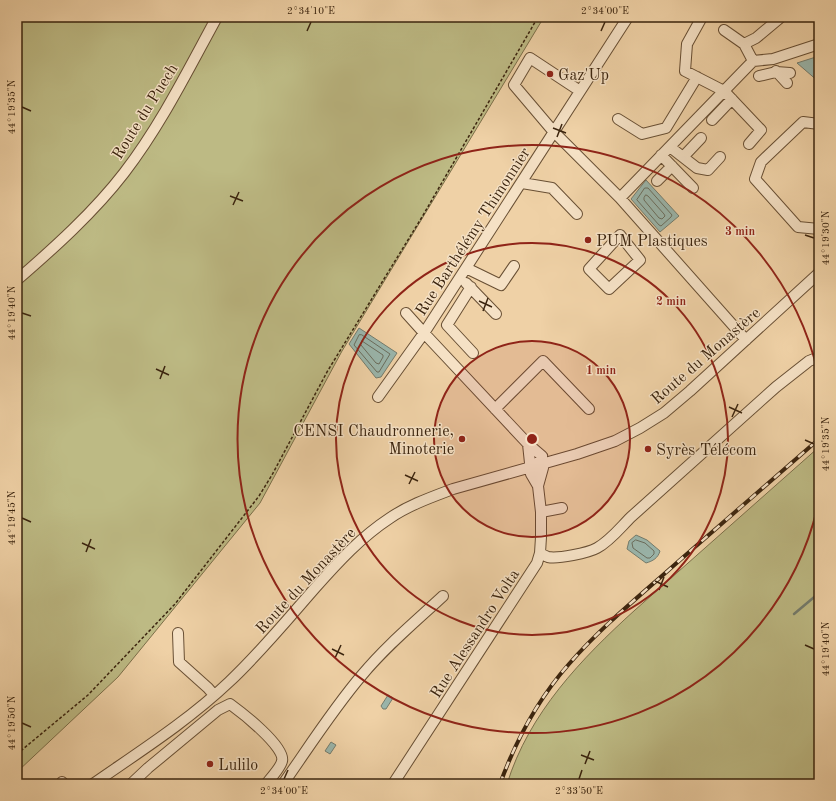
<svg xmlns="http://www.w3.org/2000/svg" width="836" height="801" font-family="'Old Standard TT',serif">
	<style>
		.green { fill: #bdba84; stroke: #7c6f49 }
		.water { fill: #9ab6ac; stroke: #747c6d }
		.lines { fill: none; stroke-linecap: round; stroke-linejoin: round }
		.shore { stroke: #6a6d5d; stroke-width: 1 }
		.stream { stroke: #747c6d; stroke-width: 2.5 }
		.minor-casing { stroke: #684f34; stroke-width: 12 }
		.path { stroke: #3b240e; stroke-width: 1.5; stroke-dasharray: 3 2; stroke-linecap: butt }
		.minor { stroke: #f5e1c5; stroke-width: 10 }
		.rail-casing { stroke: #3b240e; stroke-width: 4 }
		.rail { stroke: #f5e1c5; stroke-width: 2.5; stroke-dasharray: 8; stroke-linecap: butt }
		.ticks { fill: none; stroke: #3b240e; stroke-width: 1.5 }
		.ring { fill: none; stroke: #8f2418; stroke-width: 2 }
		.poi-dot { fill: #8f2418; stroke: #f5e1c5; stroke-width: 1.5 }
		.labels { text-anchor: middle; stroke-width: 3; stroke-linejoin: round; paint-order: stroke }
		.poi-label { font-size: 16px; fill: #3b240e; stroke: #f5e1c5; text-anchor: start }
		.street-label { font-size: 16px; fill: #3b240e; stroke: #f5e1c5 }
		.centre { fill: #8f2418; stroke: #f5e1c5; stroke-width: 2 }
		.ring-label { font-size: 12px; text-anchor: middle; font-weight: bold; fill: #8f2418; stroke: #f5e1c5; stroke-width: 3; stroke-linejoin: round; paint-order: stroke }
		.neatline { fill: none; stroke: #3b240e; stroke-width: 1.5 }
		.ticks-label { font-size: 10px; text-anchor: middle; fill: #3b240e }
	</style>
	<rect width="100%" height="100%" fill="#efd1a6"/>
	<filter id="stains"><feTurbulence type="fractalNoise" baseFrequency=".005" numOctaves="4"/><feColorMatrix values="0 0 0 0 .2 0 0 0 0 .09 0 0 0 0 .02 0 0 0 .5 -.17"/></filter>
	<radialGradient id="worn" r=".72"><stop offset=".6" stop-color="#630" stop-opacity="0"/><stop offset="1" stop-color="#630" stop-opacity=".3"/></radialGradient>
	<path class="green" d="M17,17H544L342,351L260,503L118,677L17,772Z
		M819,447V784H507C529,713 581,659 635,610Z"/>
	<path class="water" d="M819,56V82L797,63Z
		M646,180L679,216L660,232L631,199Z
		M359,328L397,353L381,377L376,378L349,344Z
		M636,535L647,540L660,551C658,558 653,561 646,563L627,549L629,541Z
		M388,695L393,698L386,709H383L381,706Z
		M331,742L336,745L330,754L325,751Z"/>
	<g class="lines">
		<path class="shore" d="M645,188H648L672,215L671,217L661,226L659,225L637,200Z
			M646,195L648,196L664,214L665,216L662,219L659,218L644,200V198Z
			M362,335L390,354L379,372H377L354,345L359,335Z
			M362,341L383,355V357L379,364L376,363L361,345Z
			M636,540L645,543L654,551V554L650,558H647L633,548L632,543Z"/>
		<path class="stream" d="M794,614L819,593"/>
		<defs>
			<path id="minor" d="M702,17L687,44L685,71L724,91L761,130L749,144
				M724,30L744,44L753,61
				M744,44L756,38L780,18
				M776,71L787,83
				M759,76L776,72L790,73
				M580,91L530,58L514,85L553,131L620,198L746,340
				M618,119L642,134L666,128L697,77
				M712,120L732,99
				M819,124L803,122L761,162L755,179L798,227L819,229
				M670,147L697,168L708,170L720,157
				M661,155L693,188
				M683,157L701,138
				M657,181L672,166
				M522,183L552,188L577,214
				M620,198L753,61L773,59L819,44
				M620,235L640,260L609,289L589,269Z
				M466,268L501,285L514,266
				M17,280C54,248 94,212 124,173C161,125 188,70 217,17
				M466,283L496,314
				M471,287L447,325L473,353
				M378,397L424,333L406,313
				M495,409L543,361L589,409
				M538,486L531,474L542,456L528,444L424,333L628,17
				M541,512L562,508
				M540,553C542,554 545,556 548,557C558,559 588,553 597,548C610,541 620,528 631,517L776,387L809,361L819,357
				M178,633L179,662L208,688L214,695
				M62,782L64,784
				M93,784C139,752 188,721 229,682C260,653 287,620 315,588C338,562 361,537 390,518C409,505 432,497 453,489L577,454L615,441L640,428L664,413L690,391L819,273
				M131,784L148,768L218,710L230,704C241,712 286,747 282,761C281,767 271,778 266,784
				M283,784C309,747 333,709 362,675C386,646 415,622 443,596
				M393,784L537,563L540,553L541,537V512L538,486L543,468L530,463L528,444"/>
		</defs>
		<use href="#minor" class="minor-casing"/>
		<path class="path" d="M17,754L88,695L175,604L259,496L272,475L327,372L422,217L538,17"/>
		<use href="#minor" class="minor"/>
		<defs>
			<path id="rail" d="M500,784C516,740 538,699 569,664C602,626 642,594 680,560C726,520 773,479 819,439"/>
		</defs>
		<use href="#rail" class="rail-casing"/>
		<use href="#rail" class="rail"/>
	</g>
	<path class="ticks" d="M307,31L311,22M601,31L605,22M22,107L31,111M553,128L566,133M557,137L562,124M230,196L243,201M233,205L239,192M805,235L814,238M479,301L492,307M483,311L488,298M22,313L31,316M156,369L169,375M160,379L165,366M729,407L742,413M732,417L738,404M805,440L814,444M405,475L418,481M409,484L415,472M22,518L31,522M82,543L95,549M86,552L91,539M655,581L668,587M659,590L664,577M805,645L814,649M332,649L344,655M335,658L341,645M22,723L31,727M581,755L594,760M585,764L590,751M284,779L288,770M579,779L582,770"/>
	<circle cx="532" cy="439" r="98" fill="#8f2418" fill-opacity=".12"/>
	<g class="ring">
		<circle cx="532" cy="439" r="98"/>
		<circle cx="532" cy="439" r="196"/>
		<path d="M818 505A294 294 0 1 1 818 373"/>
	</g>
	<g class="poi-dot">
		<circle cx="550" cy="74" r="4"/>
		<circle cx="588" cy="240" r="4"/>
		<circle cx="462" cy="439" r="4"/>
		<circle cx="648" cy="449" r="4"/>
		<circle cx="210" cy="764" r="4"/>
	</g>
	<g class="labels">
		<g class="poi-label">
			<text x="558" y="80">Gaz'Up</text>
			<text x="596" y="246">PUM Plastiques</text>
			<text x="454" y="436" text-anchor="end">CENSI Chaudronnerie,<tspan x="454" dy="18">Minoterie</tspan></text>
			<text x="656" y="455">Syrès Télécom</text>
			<text x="218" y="770">Lulilo</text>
		</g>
		<g class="street-label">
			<text transform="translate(144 111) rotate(-58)" y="6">Route du Puech</text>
			<text transform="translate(472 231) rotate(-57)" y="6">Rue Barthélémy Thimonnier</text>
			<text transform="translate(705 355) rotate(-41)" y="6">Route du Monastère</text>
			<text transform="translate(305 580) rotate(-47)" y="6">Route du Monastère</text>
			<text transform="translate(474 633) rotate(-57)" y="6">Rue Alessandro Volta</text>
		</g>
	</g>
	<circle cx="532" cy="439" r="6" class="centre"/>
	<g class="ring-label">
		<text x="740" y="235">3 min</text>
		<text x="671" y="305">2 min</text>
		<text x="601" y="374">1 min</text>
	</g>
	<rect width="836" height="801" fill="none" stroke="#efd1a6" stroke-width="44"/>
	<rect x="22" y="22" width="792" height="757" class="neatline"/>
	<g class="ticks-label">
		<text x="311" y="14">2°34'10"E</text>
		<text x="605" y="14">2°34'00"E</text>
		<text transform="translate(11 107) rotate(-90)" y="4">44°19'35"N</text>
		<text transform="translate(825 238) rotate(-90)" y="4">44°19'30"N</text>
		<text transform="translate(11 313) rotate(-90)" y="4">44°19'40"N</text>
		<text transform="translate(825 444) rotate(-90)" y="4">44°19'35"N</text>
		<text transform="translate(11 518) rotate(-90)" y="4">44°19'45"N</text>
		<text transform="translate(825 649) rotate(-90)" y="4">44°19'40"N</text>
		<text transform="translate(11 723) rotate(-90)" y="4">44°19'50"N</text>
		<text x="284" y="794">2°34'00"E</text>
		<text x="579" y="794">2°33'50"E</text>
	</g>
	<rect width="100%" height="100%" filter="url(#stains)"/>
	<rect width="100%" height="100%" fill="url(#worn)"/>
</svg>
